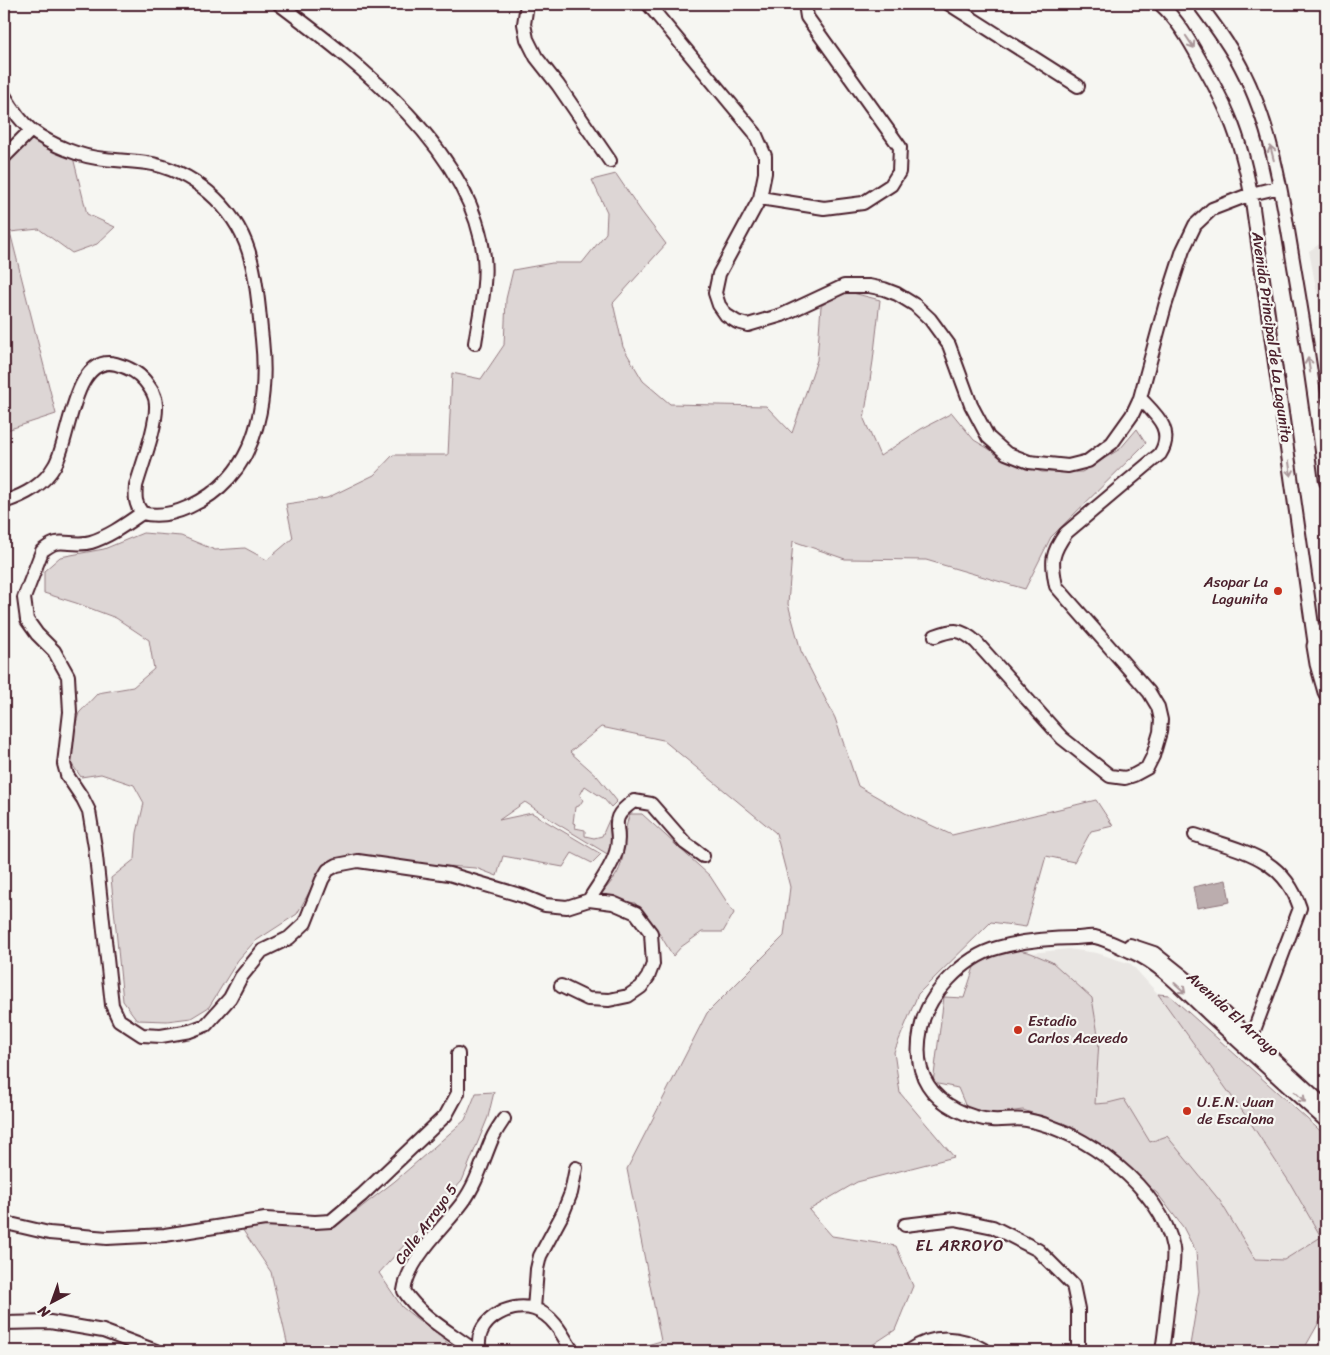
<svg xmlns="http://www.w3.org/2000/svg" width="1330" height="1355" font-family="Sriracha,sans-serif">
	<style>
		.built { fill: #e9e6e3 }
		.green { fill: #ddd6d5; stroke: #947a80 }
		.water { fill: #bbadae; stroke: #8e747a }
		.lines { fill: none; stroke-linecap: round; stroke-linejoin: round }
		.stream { stroke: #8e747a; stroke-width: 4 }
		.minor-casing { stroke: #4a1f2b; stroke-width: 16 }
		.tertiary-casing { stroke: #4a1f2b; stroke-width: 19 }
		.minor { stroke: #f6f6f2; stroke-width: 12 }
		.tertiary { stroke: #f6f6f2; stroke-width: 15 }
		.oneway { stroke: #a99598 }
		.poi-dot { fill: #c8321e; stroke: #f6f6f2; stroke-width: 2 }
		.labels { text-anchor: middle; stroke-width: 4.5; stroke-linejoin: round; paint-order: stroke }
		.street-label { font-size: 15px; fill: #4a1f2b; stroke: #f6f6f2 }
		.poi-label { font-size: 15px; fill: #4a1f2b; stroke: #f6f6f2; text-anchor: start }
		.neighbourhood-label { font-size: 16px; letter-spacing: 1px; fill: #4a1f2b; stroke: #f6f6f2 }
	</style>
	<rect width="100%" height="100%" fill="#f6f6f2"/>
	<filter id="ink" filterUnits="userSpaceOnUse"><feTurbulence type="fractalNoise" baseFrequency=".02" numOctaves="2"/><feDisplacementMap in="SourceGraphic" scale="10" xChannelSelector="R" yChannelSelector="G"/><feConvolveMatrix kernelMatrix="1 2 1 2 8 2 1 2 1" color-interpolation-filters="sRGB"/></filter>
	<g filter="url(#ink)">
		<path class="built" d="M1326,240V341L1309,251Z
			M1068,949L1097,953L1131,964L1158,994L1248,1119L1290,1183L1321,1237L1284,1260L1255,1259L1220,1201L1150,1143L1124,1099L1108,1103L1095,1104L1099,1041L1092,998L1052,962L1031,953Z"/>
		<path class="green" d="M34,130L72,153L87,214L115,227L97,244L72,253L39,229L10,232L56,414L4,431V162Z
			M616,174L641,211L666,244L613,303L623,347L643,381L670,404L766,406L792,433L817,360L821,306L845,291L880,300L873,361L864,419L880,456L921,429L952,413L974,440L1009,461L1042,472H1082L1120,449L1137,429L1146,443L1051,537L1025,589L926,560L845,559L793,541L788,604L801,651L835,718L858,786L905,813L952,835L1096,800L1113,826L1091,831L1074,862L1046,856L1026,927L991,922L918,994L894,1052L900,1093L954,1157L857,1182L809,1210L832,1236L896,1246L913,1286L895,1330L863,1351H626L661,1341L627,1169L707,1013L784,936L790,887L776,833L663,740L601,727L570,752L597,776L617,801L611,807L603,798L585,786L580,795L583,800L579,806L575,807L573,823L576,824L575,828L585,830V836L594,838L602,836L609,820L611,844L609,855L556,823L525,802L499,820L532,813L601,854L592,863L572,853L563,867L503,856L497,876L476,868L402,863L322,869L297,914L254,942L238,960L209,1007L191,1018L167,1021L137,1020L123,1001L111,878L135,859L137,833L144,803L134,785L101,774L81,777L71,763L69,745L79,713L98,693L133,687L154,669L149,640L116,618L76,603L44,593V571L60,557L104,549L143,533L181,536L215,550L245,548L267,560L293,538L286,504L327,498L374,475L393,455H448L452,373L481,379L504,345L506,299L513,270L552,263H582L606,233L607,212L592,180Z
			M630,814H642L710,876L734,913L723,932H702L681,947L673,956L656,928L635,903L599,896C607,887 618,876 621,864C626,847 623,830 630,814Z
			M1011,948L1031,953L1052,962L1092,998L1099,1041L1095,1104L1108,1103L1124,1099L1150,1142L1167,1136L1220,1201L1255,1259L1284,1260L1321,1237L1290,1183L1248,1119L1158,994L1169,995L1326,1136V1310L1304,1349L1306,1351H1189L1199,1291L1196,1252L1183,1227L1157,1193L1074,1127L1023,1110L990,1114L966,1107L958,1088L933,1083L944,997L964,998L975,964Z
			M494,1092L488,1117L462,1181L379,1273L402,1307L458,1351H289L271,1272L236,1220L286,1226L323,1228L355,1212L395,1181L465,1120L476,1093Z"/>
		<path class="water" d="M1226,880L1230,902L1197,908L1193,887Z"/>
		<g class="lines">
			<path class="stream" d="M1324,1351L1326,1348"/>
			<defs>
				<path id="minor" d="M279,4C359,64 472,150 484,257C487,285 479,316 475,343
					M527,4L524,24L527,39L536,57L558,85L610,161
					M648,4L755,133L765,156V173L760,198L719,274L715,293L719,305L726,315L737,322L748,325L782,315L844,286H869L884,289L897,294L915,305L930,319L949,345L971,405L988,437L1006,453L1029,462L1068,466L1088,461L1112,443L1132,415L1140,398L1165,306L1183,250L1195,225L1212,209L1251,194L1280,187
					M949,4L1078,86
					M1160,4C1177,19 1189,40 1200,60C1211,79 1222,99 1230,119C1240,143 1246,168 1251,194L1315,646
					M1199,4C1214,24 1229,44 1241,67C1274,130 1283,202 1295,272C1307,342 1317,412 1326,482
					M4,95C11,107 20,121 31,130C51,145 80,157 105,159C121,161 137,161 153,164C200,175 240,213 251,260C258,285 259,313 262,339C267,386 262,442 229,478C209,500 172,521 142,513
					M4,157L31,130
					M760,198L824,208L863,203L891,185L899,172L900,147L807,17L805,4
					M4,502C25,495 44,485 55,465C70,440 73,353 116,364C127,367 138,372 145,381C150,388 156,395 156,405C157,426 142,465 136,486C135,497 135,504 142,513
					M142,513C126,524 110,536 91,542C78,546 66,541 56,543C51,544 46,548 42,551L24,598L27,620L37,634L54,651L68,676L70,712L64,764L67,775L83,799L89,811L95,847L112,1005L119,1020L142,1035L161,1036L190,1031L206,1025L230,998L241,977L262,951L289,938L305,923L322,880L328,870L337,865L358,861L449,874L523,896L545,905L567,907L589,900L613,903L636,913L651,933L653,964L648,977L641,987L628,996L609,1000L588,999L561,986
					M935,636C954,629 960,628 976,642L1062,738L1110,776L1125,778L1134,775L1147,768L1153,756L1160,732L1161,720L1158,707L1149,692L1056,586C1051,561 1051,554 1066,533L1160,454C1175,430 1156,415 1140,398
					M1195,835C1241,851 1283,856 1300,908L1247,1049
					M589,900C598,885 611,869 616,852C624,826 604,822 634,801L651,804L685,843L703,856
					M1130,945L1154,953L1189,981L1326,1107
					M4,1221L6,1223L49,1233L107,1238L165,1235L265,1219L315,1222L331,1221L362,1195L446,1115L458,1093V1054
					M905,1225L955,1219L993,1227L1038,1250L1073,1285L1078,1309V1351
					M534,1309L537,1269L540,1256L563,1213L571,1193L576,1168
					M4,1323L50,1322L103,1331L156,1351
					M475,1351C450,1332 422,1318 404,1291C409,1257 444,1228 463,1202C477,1183 483,1160 492,1139C495,1132 500,1125 504,1119
					M480,1351C472,1322 509,1301 534,1309C553,1315 563,1335 572,1351
					M909,1351C933,1334 961,1335 986,1351
					M1162,1351C1165,1332 1167,1312 1169,1292C1171,1277 1175,1263 1173,1248C1163,1189 1083,1130 1027,1120C1015,1118 1003,1121 992,1120C969,1118 941,1106 928,1085C917,1068 917,1047 921,1028C927,995 964,957 997,948C1022,941 1049,938 1075,938C1082,938 1089,936 1095,937C1108,940 1120,947 1132,952C1162,965 1185,992 1209,1014C1248,1050 1287,1086 1326,1121"/>
				<path id="tertiary" d="M1326,627L1315,646L1318,664L1326,692"/>
			</defs>
			<use href="#minor" class="minor-casing"/>
			<use href="#tertiary" class="tertiary-casing"/>
			<use href="#minor" class="minor"/>
			<use href="#tertiary" class="tertiary"/>
		</g>
		<defs><path id="oneway-shaft" d="M-6 0H5M1.5-3L5.5 0L1.5 3" fill="none" stroke-width="1.6" stroke-linecap="round" stroke-linejoin="round" transform="scale(1.25)"/></defs>
		<g class="oneway">
			<use href="#oneway-shaft" transform="translate(1190 42) rotate(56)"/>
			<use href="#oneway-shaft" transform="translate(1272 153) rotate(-104)"/>
			<use href="#oneway-shaft" transform="translate(1309 365) rotate(-99)"/>
			<use href="#oneway-shaft" transform="translate(1290 469) rotate(82)"/>
			<use href="#oneway-shaft" transform="translate(1180 988) rotate(42)"/>
			<use href="#oneway-shaft" transform="translate(1300 1097) rotate(43)"/>
		</g>
	</g>
	<g class="poi-dot">
		<circle cx="1278" cy="591" r="5"/>
		<circle cx="1018" cy="1030" r="5"/>
		<circle cx="1187" cy="1111" r="5"/>
	</g>
	<g class="labels">
		<g class="street-label">
			<text transform="translate(1272 337) rotate(82)" y="5">Avenida Principal de La Lagunita</text>
			<text transform="translate(1233 1014) rotate(42)" y="5">Avenida El Arroyo</text>
			<text transform="translate(426 1224) rotate(-54)" y="5">Calle Arroyo 5</text>
		</g>
		<g class="poi-label">
			<text x="1268" y="587" text-anchor="end">Asopar La<tspan x="1268" dy="17">Lagunita</tspan></text>
			<text x="1028" y="1026">Estadio<tspan x="1028" dy="17">Carlos Acevedo</tspan></text>
			<text x="1197" y="1107">U.E.N. Juan<tspan x="1197" dy="17">de Escalona</tspan></text>
		</g>
		<g class="neighbourhood-label">
			<text x="960" y="1251">EL ARROYO</text>
		</g>
	</g>
	<rect width="1330" height="1355" fill="none" stroke="#f6f6f2" stroke-width="20"/>
	<rect x="10" y="10" width="1310" height="1335" fill="none" stroke="#4a1f2b" stroke-width="2" filter="url(#ink)"/>
	<g transform="translate(52 1302) rotate(221)" stroke="#f6f6f2" stroke-width="4" paint-order="stroke">
	<path d="M0-4L9 19L0 12L-9 19Z" fill="#4a1f2b"/>
	<text y="-8" font-size="14" font-weight="bold" text-anchor="middle" fill="#4a1f2b">N</text>
	</g>
</svg>
